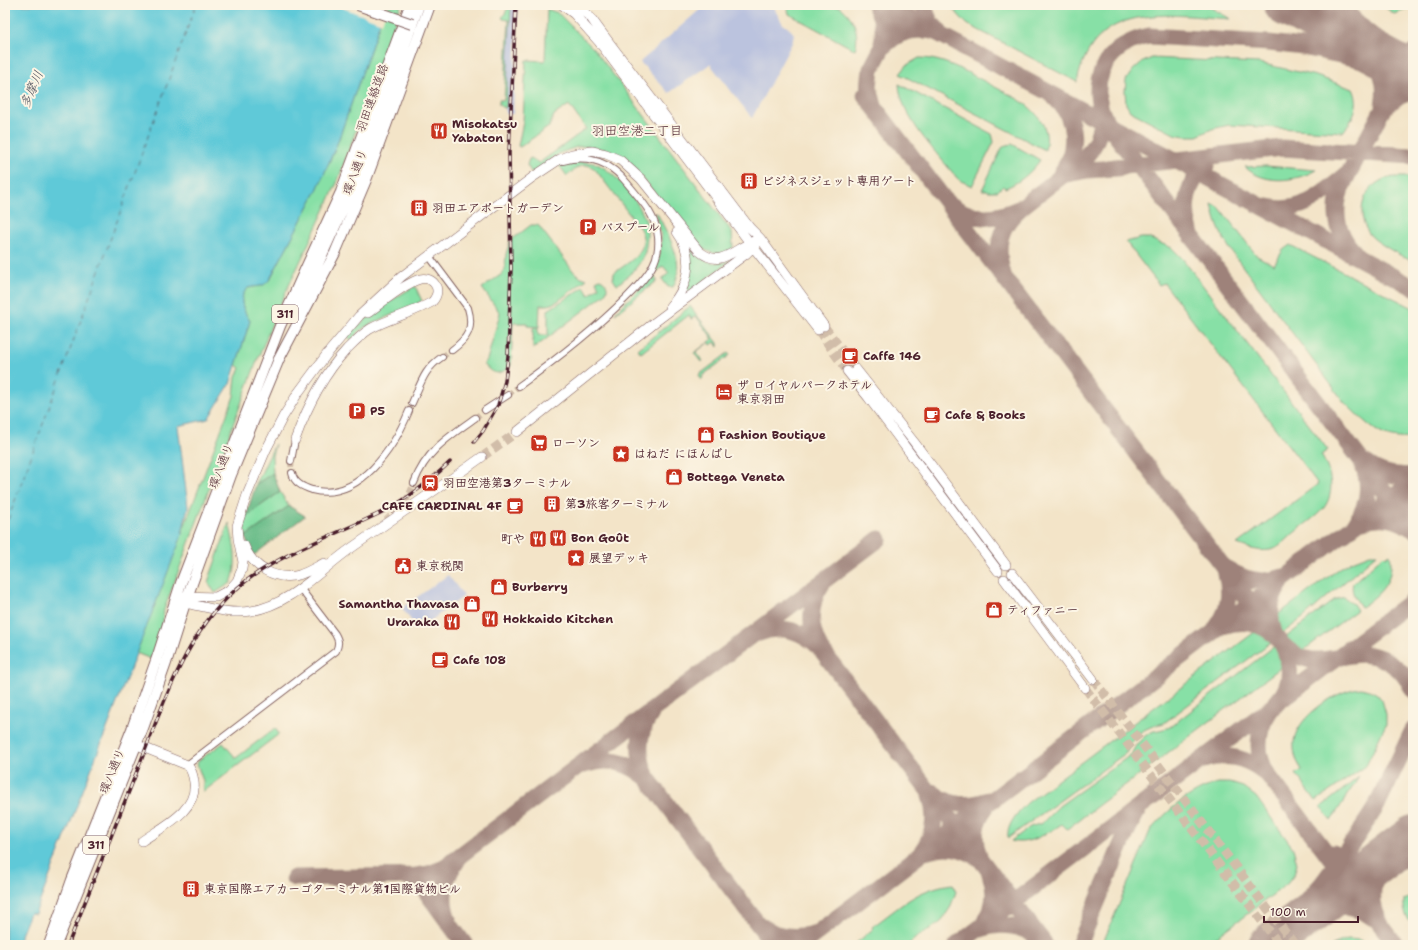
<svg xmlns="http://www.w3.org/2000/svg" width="1418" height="950" font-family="'Shantell Sans','Klee One',sans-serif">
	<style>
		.industrial { fill: #bbc3de }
		.green { fill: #87e0a6; stroke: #688068 }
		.forest { fill: #6dbe8b; stroke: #5c6e5b }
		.water { fill: #5fc9d8; stroke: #547482 }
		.pier { fill: #f3e4c8 }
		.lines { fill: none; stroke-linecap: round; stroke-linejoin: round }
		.ferry { stroke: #50525f; stroke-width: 1; stroke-dasharray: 5 4; stroke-linecap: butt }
		.taxiway { stroke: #9e827a; stroke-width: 17 }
		.runway { stroke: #9e827a; stroke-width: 42 }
		.street-tunnel { stroke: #d1bda9; stroke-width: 6; stroke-dasharray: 6 3; stroke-linecap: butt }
		.secondary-tunnel { stroke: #d1bda9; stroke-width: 9; stroke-dasharray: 9 4.5; stroke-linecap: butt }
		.street-casing { stroke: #856462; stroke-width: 8 }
		.secondary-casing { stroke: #856462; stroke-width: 10 }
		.primary-casing { stroke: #856462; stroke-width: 12 }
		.street { stroke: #fff; stroke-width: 6 }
		.secondary { stroke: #fff; stroke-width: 9 }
		.primary { stroke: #fff; stroke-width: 10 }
		.rail-casing { stroke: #4a1f2b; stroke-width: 3.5 }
		.rail { stroke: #fcf5e5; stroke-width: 2; stroke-dasharray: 6; stroke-linecap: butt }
		.primary-bridge-casing { stroke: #856462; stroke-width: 12; stroke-linecap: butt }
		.primary-bridge { stroke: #fff; stroke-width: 10 }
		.labels { text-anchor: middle; stroke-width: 4; stroke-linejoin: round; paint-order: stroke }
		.shield { fill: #fcf5e5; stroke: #7f5f63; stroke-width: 1 }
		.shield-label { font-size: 11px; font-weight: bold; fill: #4a1f2b }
		.street-label { font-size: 12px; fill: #4a1f2b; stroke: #fcf5e5 }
		.poi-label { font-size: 12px; font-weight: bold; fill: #4a1f2b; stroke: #fcf5e5; text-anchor: start }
		.water-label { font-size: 13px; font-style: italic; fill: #50525f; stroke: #fcf5e5 }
		.neighbourhood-label { font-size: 13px; fill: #4a1f2b; stroke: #fcf5e5 }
	</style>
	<rect width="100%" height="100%" fill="#fcf5e5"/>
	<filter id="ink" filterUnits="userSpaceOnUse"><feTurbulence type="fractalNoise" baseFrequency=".025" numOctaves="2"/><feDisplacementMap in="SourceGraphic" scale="8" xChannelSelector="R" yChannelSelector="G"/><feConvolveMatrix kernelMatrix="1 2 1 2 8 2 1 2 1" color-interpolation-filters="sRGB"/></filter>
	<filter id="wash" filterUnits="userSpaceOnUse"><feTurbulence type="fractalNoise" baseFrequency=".012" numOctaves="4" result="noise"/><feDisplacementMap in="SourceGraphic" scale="16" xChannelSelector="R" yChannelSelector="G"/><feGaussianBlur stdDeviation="0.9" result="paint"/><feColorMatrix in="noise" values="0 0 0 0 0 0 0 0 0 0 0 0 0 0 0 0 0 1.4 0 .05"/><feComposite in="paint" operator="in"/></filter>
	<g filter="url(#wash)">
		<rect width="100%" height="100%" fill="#f3e4c8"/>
		<path class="industrial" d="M511,5H518L513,114H505Z
			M705,5H774L776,12L783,24L790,29L794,34L792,43L752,118L710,64L669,93L640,62Z
			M448,575L464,596L418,630L402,608Z"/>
		<path class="green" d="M386,5H401L337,183L277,311L252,374L164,610L163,622L151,659L136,653L234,396L236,377L240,368L236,365L250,321C243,310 237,298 248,288C258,285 262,289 270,279L317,190L337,144Z
			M508,5H511L506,108L502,107L499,105V100H504L509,20L503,19L502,18L507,10Z
			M787,5L839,6C854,17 860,32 855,50L789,14Z
			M951,5H1206L1231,19C1167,15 1094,0 1077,82L967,24L952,8Z
			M1382,5H1411L1406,10L1394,14Z
			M547,9L558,13L594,49L732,232L733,248C722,256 712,254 701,248L627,160L612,151L588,146L577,147L560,153L535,172H531L527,165L529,159L531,158L539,163L586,129L569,105L554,115L550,126L520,147L518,146L523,122L526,60L545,61Z
			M919,58C946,58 972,75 995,87C1010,95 1025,101 1036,114C1045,124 1049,137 1045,150L900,74L907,65Z
			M1152,58L1259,63L1316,76L1353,89C1361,104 1353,119 1343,132L1229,125L1212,129L1197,136H1185L1174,134L1130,111L1126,104L1125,91L1126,80L1133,70L1141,63Z
			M899,84L992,134L994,142L972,186L961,181L957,178C938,154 900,117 899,84Z
			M1012,144L1040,160L1038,163C1029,174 1019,183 1005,188L1003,186L998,191H988L987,190H982L1002,148L1006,145Z
			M578,161C584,162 591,162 597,164C615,172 640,202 646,222C648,232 647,242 645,252C640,267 628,276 617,285L613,279L614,273C630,261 653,250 639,227L595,169C583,160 577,168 567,176L559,165L569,162Z
			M1266,166L1316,170C1295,182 1264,185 1245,167Z
			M1396,177H1413V262C1402,256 1380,245 1371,236C1355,217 1361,189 1384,179C1388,178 1392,177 1396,177Z
			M1212,204L1219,207L1257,256L1274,265L1283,250L1290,245L1413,308V438C1404,439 1393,438 1385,435C1373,431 1353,411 1344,402L1237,259C1224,241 1216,227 1212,204Z
			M657,213C667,234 687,263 673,287H668L662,279L669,273L663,266L653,274L657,281L615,314C619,306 630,299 636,292C660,269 668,245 655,214Z
			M531,225H537L539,226L574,272L579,276L587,279L558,301L549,305H540L539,327L527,326V323H513L511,366C500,375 493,376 484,364L487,360L500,313L482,288L502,274L505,268L506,254L510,241Z
			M1141,238H1148L1172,248L1182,258L1328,450L1321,455C1331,471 1336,493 1323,509C1315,518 1303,525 1294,533C1288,538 1279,549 1270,550C1258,552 1248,548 1237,544L1318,484L1164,283L1159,285L1126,242Z
			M691,249C702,262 715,266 731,260L682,298C692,281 690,269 690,250Z
			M600,279C607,282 609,288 605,294L533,349V328H538V335H548V310L584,287L589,295L599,287L596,281Z
			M415,286L422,301L367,326L361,330L351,340L347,336C367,316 391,300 415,286Z
			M690,306L718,343V347L715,342L711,345L709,342L696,352L703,361L701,362L694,353L713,339L696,316L691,319L689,315L641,353L638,349Z
			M728,353L730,355L702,376L703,378L701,380L699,375L700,374Z
			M275,444L272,456L273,473L256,484Z
			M280,492L289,506L245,537L244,526L246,516Z
			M229,523C234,543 239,563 231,583L215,593L208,582Z
			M1370,554H1377L1304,617L1164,723C1152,726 1139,730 1132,741C1130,744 1128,749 1126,753L1008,838C1006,825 1018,812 1027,803L1340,568L1352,561Z
			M1390,554C1395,580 1381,594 1361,607C1356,599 1350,592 1353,583L1384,555L1386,557Z
			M1344,597L1353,604L1357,610L1067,829L1062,824C1048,833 1028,846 1011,841L1030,827L1042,823L1059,806L1132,754C1134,745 1145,734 1154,731C1159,730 1165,729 1170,727L1334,600Z
			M1361,688L1370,690L1377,694L1382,700L1386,714V724L1366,766L1316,801L1296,774L1302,770C1296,761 1293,752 1294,741C1297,716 1338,689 1361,688Z
			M275,728L279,734L203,792V781L197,764L199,760L223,743L236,758Z
			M1359,777L1331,821L1321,807Z
			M1218,783H1230L1243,787L1256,797L1293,848L1297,864L1294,875L1287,884L1206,945H1166L1165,943L1163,945H1102L1150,831C1167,810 1192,790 1218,783Z
			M953,884L956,892L950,908L940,923L918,936L908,945H854L873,929L872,927C899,908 917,888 953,884Z
			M1413,896V926C1406,917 1403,911 1404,900Z
			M1348,939L1361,940L1368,945H1332Z"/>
		<path class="forest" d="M273,473L280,492L246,516L256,484Z
			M289,506L305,516L254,555L249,547L245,537Z"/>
		<path class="water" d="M5,5H386L337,144L317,190L270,279C262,289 258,285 248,288C237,298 243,310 250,321L230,384L208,419L178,426L188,507L181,538L35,914L30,913L17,945H5Z"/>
		<path class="pier" d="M335,5H387L388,6L382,23Z"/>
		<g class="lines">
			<path class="ferry" d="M5,528L196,5"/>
			<path class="taxiway" d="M875,5C882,18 885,29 882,43
				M885,5L1413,287
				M923,5L930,22L939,31
				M1339,5L1365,30L1413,68
				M885,45C898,32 914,28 932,31
				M1360,45C1379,60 1388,81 1383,105
				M1413,77L1363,60L1303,47L1269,43L1149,36C1102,45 1083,90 1111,129L1413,529
				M865,95L1282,644C1290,652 1299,658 1311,660C1325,661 1338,657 1351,655C1378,651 1402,665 1413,690
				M1055,98C1077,118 1078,150 1061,174
				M1387,105L1400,95L1413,90
				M874,106L869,87L871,69L905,5
				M1107,168L1282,148L1413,156
				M1067,174L1088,170L1118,168
				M950,204C973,221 993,220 1018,209
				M1268,207C1300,215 1323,194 1346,175
				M1190,230C1182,206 1187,182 1207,166
				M1355,253C1335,233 1332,207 1344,182L1413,53
				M1003,274C990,231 1010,215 1041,192C1054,182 1067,172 1081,161C1096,148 1103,129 1100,109
				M1366,463C1380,474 1396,477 1413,475
				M1363,521C1380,515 1397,518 1411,528
				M1356,522C1368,506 1371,484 1363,466
				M1413,526C1408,514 1408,502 1413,489
				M1227,569C1244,580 1263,585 1283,577
				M1223,626C1240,620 1258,622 1272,633
				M1216,628C1229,612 1232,591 1225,572
				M1274,632C1268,615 1270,598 1281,583
				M759,633C782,624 804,631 820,648L1044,943
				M1282,644C1290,660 1293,678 1283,694C1278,701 1272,707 1268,714C1256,732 1256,757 1268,775L1396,945
				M820,648C809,628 808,604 822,584
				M651,714C636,735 637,757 648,779L774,945
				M1204,760C1228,752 1250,759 1268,775
				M584,765C608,756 629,762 648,779
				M932,792C948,805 968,808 988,800
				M929,850C946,844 962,847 977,857
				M922,851C934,835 937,815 930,796
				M1333,853C1354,865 1374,861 1395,850
				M979,855C972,839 975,821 986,807
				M1387,857L1413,839
				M402,876L411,879L424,889L465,945
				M294,878L416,876L429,874L442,869L879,539
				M1311,913C1333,904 1354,904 1373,918
				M1377,916C1368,895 1374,873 1388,855
				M448,919C440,898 444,878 457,861
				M984,923C995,908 996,890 990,874
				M761,926C777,937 797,939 816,933
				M981,929C1000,922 1021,925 1037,937
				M801,945L1413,481
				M957,945L1413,600
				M1079,945L1128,829L1138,810
				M1263,945L1290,920L1321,885L1355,839L1376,807L1413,730"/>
			<path class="runway" d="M1285,5L1413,73
				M1269,945L1413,836"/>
		</g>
	</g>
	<g filter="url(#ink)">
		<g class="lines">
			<path class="street-tunnel" d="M442,357L452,350
				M508,395L519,386
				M475,418L485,410
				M291,461L292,473
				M386,520L407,499L414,483"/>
			<path class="secondary-tunnel" d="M824,326L856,369
				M818,330L847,371
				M482,457L517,432
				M1093,679L1295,945
				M1085,688L1280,945"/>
			<defs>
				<path id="street" d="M429,256L468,308C474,328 468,338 452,350
					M519,386C557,359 594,330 627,297C636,288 646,278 652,267C657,258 659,247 658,237C656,215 641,200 627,183C611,163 589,154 563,161
					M412,403C421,383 424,369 442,357
					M485,410L508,395
					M291,461L295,440
					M292,473C294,483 303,487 312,490C359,502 394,448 409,411
					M414,483C426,451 448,437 475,418
					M187,765L336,651C339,644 339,641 335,634L300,588"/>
				<path id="secondary" d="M562,5L574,14L599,42L750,243L818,330
					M576,5L591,18L599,29L750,228L760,238L824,326
					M670,306C690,286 694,255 677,232
					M856,369L914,442L1006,565
					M847,371L868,397L998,571
					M517,432L655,322L746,254L757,243
					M295,440C307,407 323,375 347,349C354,342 362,334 370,329C390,318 413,313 432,302C444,289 432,274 417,280C403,285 380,304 368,313
					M244,545C252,567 275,581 299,575C308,572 316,567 324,563
					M1012,573L1093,679
					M1004,579L1085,688
					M182,596L216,597L229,590L237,581L242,569L243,562L238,539L237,526L247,495L266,450L283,417L298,393L327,354L359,316L401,277L533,177L560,159L572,154L592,151L606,154L620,160L641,179L699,251C716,265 726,257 742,247C748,244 754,241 760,238
					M180,599L185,603C206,607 229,615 251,611C290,605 319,571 350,549C394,518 439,488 482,457
					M130,742L187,765C192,770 193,775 194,782C198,811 162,827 142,841"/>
				<path id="primary" d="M298,308L357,178L419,5
					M49,945L72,880L132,729L158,655L181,583L231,453L280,326L305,270L341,192L410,5
					M56,945L143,728L166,663L185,603L231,475L279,359L335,253L347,225L366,180L430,5"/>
			</defs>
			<use href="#street" class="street-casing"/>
			<use href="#secondary" class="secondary-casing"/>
			<use href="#primary" class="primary-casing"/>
			<use href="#street" class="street"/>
			<use href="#secondary" class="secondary"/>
			<use href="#primary" class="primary"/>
			<defs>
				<path id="rail" d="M474,442L483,431L498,405L505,381L508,356L511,268L509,152L516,5
					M68,945C90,889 113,832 135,776C163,707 185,628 246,581C287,550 336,535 382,512C407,500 430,481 450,462"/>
			</defs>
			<use href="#rail" class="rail-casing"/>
			<use href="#rail" class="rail"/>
			<defs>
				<path id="primary-bridge" d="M358,5L412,24"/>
			</defs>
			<use href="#primary-bridge" class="primary-bridge-casing"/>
			<use href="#primary-bridge" class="primary-bridge"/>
		</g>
	</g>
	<defs>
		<symbol id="restaurant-square" viewBox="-11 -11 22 22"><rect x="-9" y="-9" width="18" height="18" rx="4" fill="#c8321e" stroke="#fcf5e5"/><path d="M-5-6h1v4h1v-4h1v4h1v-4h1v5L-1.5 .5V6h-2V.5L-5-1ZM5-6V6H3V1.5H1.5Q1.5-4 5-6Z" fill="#fff"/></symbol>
		<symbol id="building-square" viewBox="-11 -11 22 22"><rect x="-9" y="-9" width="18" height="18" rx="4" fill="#c8321e" stroke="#fcf5e5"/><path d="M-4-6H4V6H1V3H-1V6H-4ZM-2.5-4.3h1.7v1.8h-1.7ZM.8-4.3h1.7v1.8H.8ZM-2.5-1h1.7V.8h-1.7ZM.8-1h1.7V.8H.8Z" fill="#fff"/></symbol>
		<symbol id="parking-square" viewBox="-11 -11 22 22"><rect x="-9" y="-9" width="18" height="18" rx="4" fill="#c8321e" stroke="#fcf5e5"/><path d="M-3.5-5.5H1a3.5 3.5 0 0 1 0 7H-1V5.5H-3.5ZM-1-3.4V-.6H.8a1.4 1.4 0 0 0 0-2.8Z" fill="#fff"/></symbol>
		<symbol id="cafe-square" viewBox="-11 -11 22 22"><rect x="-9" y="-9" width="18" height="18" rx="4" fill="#c8321e" stroke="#fcf5e5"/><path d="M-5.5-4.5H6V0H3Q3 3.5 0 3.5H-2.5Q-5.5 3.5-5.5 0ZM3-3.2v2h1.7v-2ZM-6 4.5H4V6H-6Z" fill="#fff"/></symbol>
		<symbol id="hotel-square" viewBox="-11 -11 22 22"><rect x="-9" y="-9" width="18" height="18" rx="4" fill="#c8321e" stroke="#fcf5e5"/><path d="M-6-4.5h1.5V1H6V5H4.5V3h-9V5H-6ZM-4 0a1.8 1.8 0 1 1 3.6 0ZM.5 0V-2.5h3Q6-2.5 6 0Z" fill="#fff"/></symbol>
		<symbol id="shop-square" viewBox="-11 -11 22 22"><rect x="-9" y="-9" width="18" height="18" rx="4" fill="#c8321e" stroke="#fcf5e5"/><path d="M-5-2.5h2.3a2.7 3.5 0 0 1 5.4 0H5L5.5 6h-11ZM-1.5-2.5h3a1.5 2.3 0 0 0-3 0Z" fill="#fff"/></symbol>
		<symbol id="supermarket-square" viewBox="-11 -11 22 22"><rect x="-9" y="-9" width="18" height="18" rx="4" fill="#c8321e" stroke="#fcf5e5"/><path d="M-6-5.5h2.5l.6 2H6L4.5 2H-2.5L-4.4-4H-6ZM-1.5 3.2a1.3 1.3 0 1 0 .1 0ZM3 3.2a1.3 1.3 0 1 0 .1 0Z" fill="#fff"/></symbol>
		<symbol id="sight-square" viewBox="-11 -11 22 22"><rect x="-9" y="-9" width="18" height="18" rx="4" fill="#c8321e" stroke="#fcf5e5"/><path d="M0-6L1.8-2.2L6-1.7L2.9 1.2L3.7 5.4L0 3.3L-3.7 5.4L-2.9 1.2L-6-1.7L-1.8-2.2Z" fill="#fff"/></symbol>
		<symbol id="station-square" viewBox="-11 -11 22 22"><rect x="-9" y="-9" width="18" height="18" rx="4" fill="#c8321e" stroke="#fcf5e5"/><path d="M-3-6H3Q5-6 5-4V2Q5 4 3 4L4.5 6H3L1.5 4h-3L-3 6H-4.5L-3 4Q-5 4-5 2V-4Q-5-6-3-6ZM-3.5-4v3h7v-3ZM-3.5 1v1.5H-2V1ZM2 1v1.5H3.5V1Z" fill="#fff"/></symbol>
		<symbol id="civic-square" viewBox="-11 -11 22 22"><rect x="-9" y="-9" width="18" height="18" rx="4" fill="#c8321e" stroke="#fcf5e5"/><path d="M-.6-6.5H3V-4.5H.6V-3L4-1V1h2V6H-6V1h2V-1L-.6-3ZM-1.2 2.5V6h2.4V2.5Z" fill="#fff"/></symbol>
	</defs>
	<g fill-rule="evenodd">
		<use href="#restaurant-square" x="429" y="121" width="20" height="20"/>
		<use href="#building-square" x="739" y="171" width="20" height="20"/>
		<use href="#building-square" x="409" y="198" width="20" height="20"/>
		<use href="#parking-square" x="578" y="217" width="20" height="20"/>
		<use href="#cafe-square" x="840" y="346" width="20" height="20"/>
		<use href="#hotel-square" x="714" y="382" width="20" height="20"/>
		<use href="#parking-square" x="347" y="401" width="20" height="20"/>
		<use href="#cafe-square" x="922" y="405" width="20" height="20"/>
		<use href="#shop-square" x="696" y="425" width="20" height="20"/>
		<use href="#supermarket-square" x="529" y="433" width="20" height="20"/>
		<use href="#sight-square" x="611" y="444" width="20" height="20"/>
		<use href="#shop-square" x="664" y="467" width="20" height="20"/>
		<use href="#station-square" x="420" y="473" width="20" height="20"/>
		<use href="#building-square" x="542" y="494" width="20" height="20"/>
		<use href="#cafe-square" x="505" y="496" width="20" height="20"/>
		<use href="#restaurant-square" x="548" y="528" width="20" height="20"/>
		<use href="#restaurant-square" x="528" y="529" width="20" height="20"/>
		<use href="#sight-square" x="566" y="548" width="20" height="20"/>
		<use href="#civic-square" x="393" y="556" width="20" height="20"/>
		<use href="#shop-square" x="489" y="577" width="20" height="20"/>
		<use href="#shop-square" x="462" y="594" width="20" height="20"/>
		<use href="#shop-square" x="984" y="600" width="20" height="20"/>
		<use href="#restaurant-square" x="480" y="609" width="20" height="20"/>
		<use href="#restaurant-square" x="442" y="612" width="20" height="20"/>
		<use href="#cafe-square" x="430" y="650" width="20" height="20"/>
		<use href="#building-square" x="181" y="879" width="20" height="20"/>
	</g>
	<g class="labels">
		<g class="shield">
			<rect x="272" y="305" width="26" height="18" rx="3"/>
			<rect x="83" y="836" width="26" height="18" rx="3"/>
		</g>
		<g class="shield-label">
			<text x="285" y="318">311</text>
			<text x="96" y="849">311</text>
		</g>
		<g class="street-label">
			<text transform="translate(372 98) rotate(-70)" y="4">羽田連絡道路</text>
			<text transform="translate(355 172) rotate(-69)" y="4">環八通り</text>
			<text transform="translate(221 466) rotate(-69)" y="4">環八通り</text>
			<text transform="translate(112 771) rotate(-68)" y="4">環八通り</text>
		</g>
		<g class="poi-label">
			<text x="452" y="128">Misokatsu<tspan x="452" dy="14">Yabaton</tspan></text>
			<text x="762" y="185">ビジネスジェット専用ゲート</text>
			<text x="432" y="212">羽田エアポートガーデン</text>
			<text x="601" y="231">バスプール</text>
			<text x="863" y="360">Caffe 146</text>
			<text x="737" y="389">ザ ロイヤルパークホテル<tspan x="737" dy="14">東京羽田</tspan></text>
			<text x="370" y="415">P5</text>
			<text x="945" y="419">Cafe &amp; Books</text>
			<text x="719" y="439">Fashion Boutique</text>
			<text x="552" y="447">ローソン</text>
			<text x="634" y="458">はねだ にほんばし</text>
			<text x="687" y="481">Bottega Veneta</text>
			<text x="443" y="487">羽田空港第3ターミナル</text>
			<text x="565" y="508">第3旅客ターミナル</text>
			<text x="502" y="510" text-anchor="end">CAFE CARDINAL 4F</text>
			<text x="571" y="542">Bon Goût</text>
			<text x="525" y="543" text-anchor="end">町や</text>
			<text x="589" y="562">展望デッキ</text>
			<text x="416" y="570">東京税関</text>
			<text x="512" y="591">Burberry</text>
			<text x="459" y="608" text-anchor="end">Samantha Thavasa</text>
			<text x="1007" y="614">ティファニー</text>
			<text x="503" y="623">Hokkaido Kitchen</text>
			<text x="439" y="626" text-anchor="end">Uraraka</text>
			<text x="453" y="664">Cafe 108</text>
			<text x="204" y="893">東京国際エアカーゴターミナル第1国際貨物ビル</text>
		</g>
		<g class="water-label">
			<text transform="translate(31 89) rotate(-67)" y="5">多摩川</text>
		</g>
		<g class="neighbourhood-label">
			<text x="637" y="135">羽田空港二丁目</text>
		</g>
	</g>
	<rect width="1418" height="950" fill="none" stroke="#fcf5e5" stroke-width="20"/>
	<path d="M1264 916v6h94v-6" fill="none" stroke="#4a1f2b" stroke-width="2"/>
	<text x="1270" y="916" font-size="12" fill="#4a1f2b" stroke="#fcf5e5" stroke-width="3" paint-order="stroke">100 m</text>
</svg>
